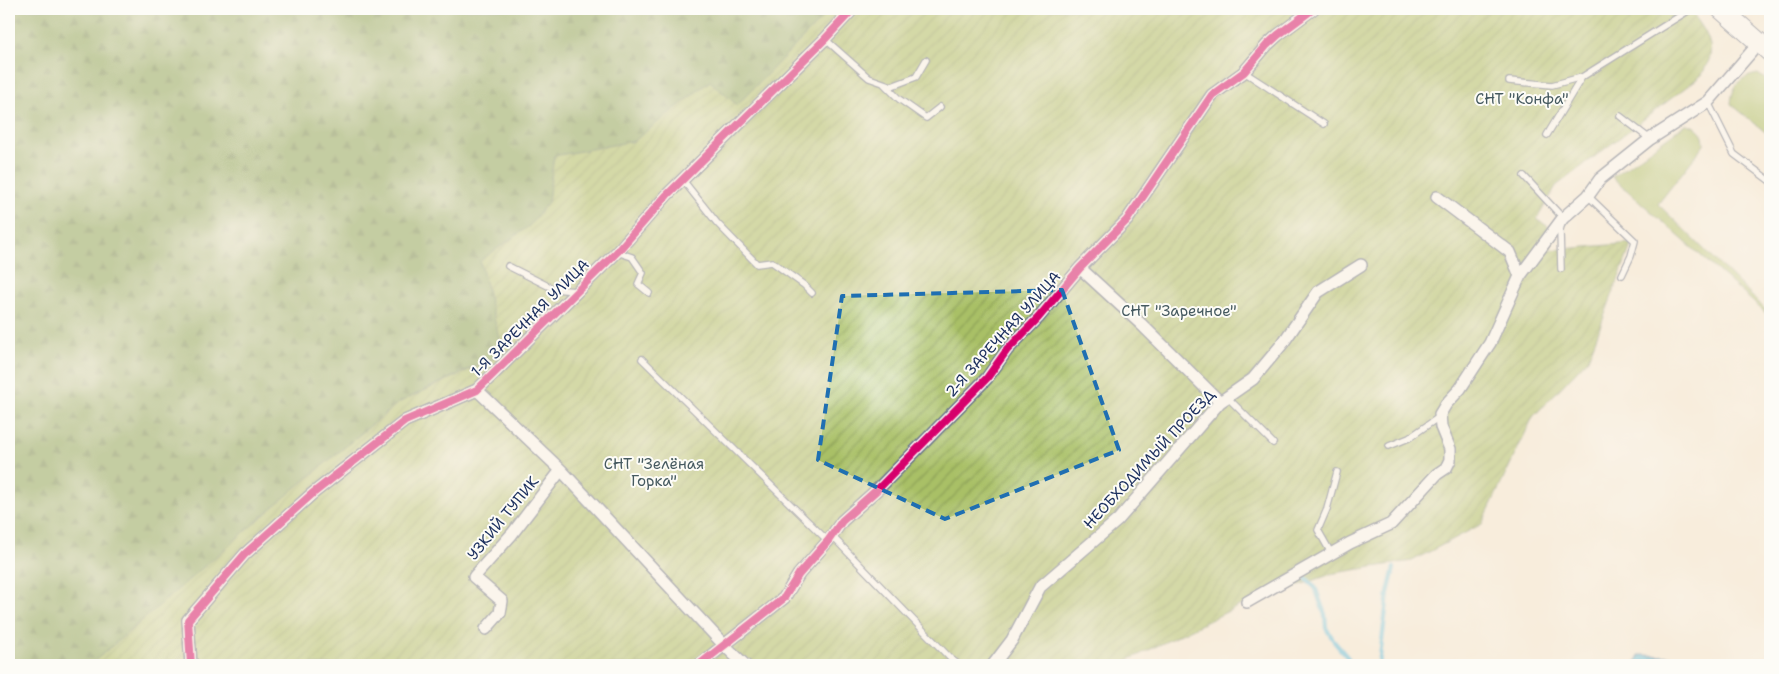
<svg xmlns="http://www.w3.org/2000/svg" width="1779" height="674" font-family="'Shantell Sans',sans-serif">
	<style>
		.grass { fill: #a9c066; stroke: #627862 }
		.forest { fill: url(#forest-firs); stroke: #506a5c }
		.garden { fill: url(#garden-furrows); stroke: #627862 }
		.water { fill: url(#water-waves); stroke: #4078a0 }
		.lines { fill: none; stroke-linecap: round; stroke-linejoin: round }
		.stream { stroke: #64c1e2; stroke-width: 4.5 }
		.lane-casing { stroke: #68728a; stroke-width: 8 }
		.street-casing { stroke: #68728a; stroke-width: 14 }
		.primary-casing { stroke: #68728a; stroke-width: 21 }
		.lane { stroke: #fff; stroke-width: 5.5 }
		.street { stroke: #fff; stroke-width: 11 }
		.primary { stroke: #fff; stroke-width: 19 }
		.cycleway-casing { stroke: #fdfcf7; stroke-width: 11 }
		.cycleway { stroke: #d6006c; stroke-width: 8 }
		.marked { fill: none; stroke: #1f6fb2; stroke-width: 4; stroke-dasharray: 10 6; stroke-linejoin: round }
		.labels { text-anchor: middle; stroke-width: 4; stroke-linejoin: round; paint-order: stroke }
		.park-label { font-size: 15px; fill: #465a60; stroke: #fdfcf7 }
		.street-label { font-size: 15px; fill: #1b2f5e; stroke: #fdfcf7 }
	</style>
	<defs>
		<pattern id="forest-firs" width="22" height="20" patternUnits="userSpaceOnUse" patternTransform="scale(1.25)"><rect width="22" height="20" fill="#86a65b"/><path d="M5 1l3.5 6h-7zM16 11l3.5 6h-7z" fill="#6d884e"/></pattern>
		<pattern id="garden-furrows" width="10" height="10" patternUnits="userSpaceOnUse" patternTransform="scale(1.25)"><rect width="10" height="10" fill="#a9c066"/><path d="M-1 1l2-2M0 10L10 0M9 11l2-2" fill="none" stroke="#899c57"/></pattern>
		<pattern id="water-waves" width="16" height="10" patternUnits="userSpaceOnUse" patternTransform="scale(1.25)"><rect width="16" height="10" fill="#64c1e2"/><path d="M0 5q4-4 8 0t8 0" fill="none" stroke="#529dba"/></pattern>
	</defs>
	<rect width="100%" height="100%" fill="#fdfcf7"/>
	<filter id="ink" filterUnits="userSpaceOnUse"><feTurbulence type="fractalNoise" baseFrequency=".02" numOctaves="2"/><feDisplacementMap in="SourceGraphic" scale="10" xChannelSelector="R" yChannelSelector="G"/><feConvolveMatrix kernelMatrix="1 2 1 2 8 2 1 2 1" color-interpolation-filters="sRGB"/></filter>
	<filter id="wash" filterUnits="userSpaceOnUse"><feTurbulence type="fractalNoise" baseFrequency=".0096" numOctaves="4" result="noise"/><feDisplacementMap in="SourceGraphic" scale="20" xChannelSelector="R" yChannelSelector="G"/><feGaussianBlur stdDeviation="1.12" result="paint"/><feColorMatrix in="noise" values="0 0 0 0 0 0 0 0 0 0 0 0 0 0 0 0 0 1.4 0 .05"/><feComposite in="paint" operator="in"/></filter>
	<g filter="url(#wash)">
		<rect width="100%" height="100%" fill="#f8eddc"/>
		<path class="grass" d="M1758,74L1770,82V136L1731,104C1732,86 1740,77 1758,74Z
			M1686,124C1699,127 1704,132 1704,145L1658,204L1770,314V317L1612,177Z"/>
		<path class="forest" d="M9,9H831L737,105L710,81L634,141L554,156L548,202L529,226L480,261L503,353L398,403L293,490L90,665H9Z"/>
		<path class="garden" d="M831,9H1689C1699,22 1716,42 1709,60C1707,65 1704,70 1702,75L1556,186L1537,219L1556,232L1550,250L1632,243L1588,359L1533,417L1482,524L1412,561L1335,573L1239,606L1118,665H90L293,490L398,403L503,354L480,261L529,226L548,202L554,156L634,141L710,81L737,105Z"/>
		<path class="water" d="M1639,655L1714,657L1732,665H1634Z"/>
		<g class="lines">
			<path class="stream" d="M1301,573L1315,587L1325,615L1326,628L1336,644L1348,658L1350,665
				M1379,665L1388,593L1394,568"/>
		</g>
	</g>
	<g filter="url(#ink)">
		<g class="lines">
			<defs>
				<path id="lane" d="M825,39L869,78L892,86L916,77L926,60
					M1244,72L1324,124
					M1509,81L1552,85L1582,77
					M884,84L899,99L926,118L940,107
					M1708,102L1734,154L1770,181
					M1620,116L1650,139
					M1547,135L1582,77L1691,9
					M1524,176L1563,218L1560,230L1561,269
					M682,179L717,223L757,264L772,262L804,285L812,293
					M1588,196L1635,241L1631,256L1622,275
					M617,252L632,257L643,273L638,284L649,293
					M508,266L554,289L576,291
					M642,359L828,541
					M1227,397L1273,443
					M1389,446L1409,438L1439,417
					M832,536L951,659L959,665
					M1331,553L1318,530L1327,509L1337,472"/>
				<path id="street" d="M1437,197L1510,252L1520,276
					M1080,268L1141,324L1220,402
					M477,390L561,470L724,645L745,665
					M1247,602L1350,543L1391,524L1437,474L1446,468L1450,460V449L1441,427L1440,414L1446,404L1460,389L1490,343L1520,276L1563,218L1588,196L1600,179L1650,139L1708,102L1759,43
					M486,629L500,613L502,601L474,577L512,534L561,470
					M191,665L188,620L245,554L312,494L405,421L477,390L617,252L667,195L825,39L853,9
					M699,665L784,598L799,574L828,541L842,521L879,488L987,378L1007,350L1038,318L1080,268L1127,220L1212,95L1244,72L1267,45L1278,35L1313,9
					M993,665L1012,640L1040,587L1118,520L1220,402L1253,379L1283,343L1318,292L1361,265"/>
				<path id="primary" d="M1721,9L1770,52"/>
			</defs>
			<use href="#lane" class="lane-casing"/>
			<use href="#street" class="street-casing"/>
			<use href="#primary" class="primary-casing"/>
			<use href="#lane" class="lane"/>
			<use href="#street" class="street"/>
			<use href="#primary" class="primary"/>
			<defs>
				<path id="cycleway" d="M191,665L188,620L245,554L312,494L405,421L477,390L617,252L667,195L825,39L853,9
					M699,665L784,598L799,574L828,541L842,521L879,488L987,378L1007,350L1038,318L1080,268L1127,220L1212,95L1244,72L1267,45L1278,35L1313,9"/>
			</defs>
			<use href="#cycleway" class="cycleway-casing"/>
			<use href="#cycleway" class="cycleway"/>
		</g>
	</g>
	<path d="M0 0H1779V674H0ZM1062,290L1119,450L945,519L818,460L842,296Z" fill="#f8eddc" fill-opacity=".55" fill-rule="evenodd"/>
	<path class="marked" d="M1062,290L1119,450L945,519L818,460L842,296Z"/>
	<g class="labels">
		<g class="park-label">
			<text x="1522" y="104">СНТ "Конфа"</text>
			<text x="1179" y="316">СНТ "Заречное"</text>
			<text x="654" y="469">СНТ "Зелёная<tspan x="654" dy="17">Горка"</tspan></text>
		</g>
		<g class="street-label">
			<text transform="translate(530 318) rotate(-45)" y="5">1-Я ЗАРЕЧНАЯ УЛИЦА</text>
			<text transform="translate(1003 334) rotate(-48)" y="5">2-Я ЗАРЕЧНАЯ УЛИЦА</text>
			<text transform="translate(1149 459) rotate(-47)" y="5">НЕОБХОДИМЫЙ ПРОЕЗД</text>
			<text transform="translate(503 518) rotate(-51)" y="5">УЗКИЙ ТУПИК</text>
		</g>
	</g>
	<rect width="1779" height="674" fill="none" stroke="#fdfcf7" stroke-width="30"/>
</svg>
